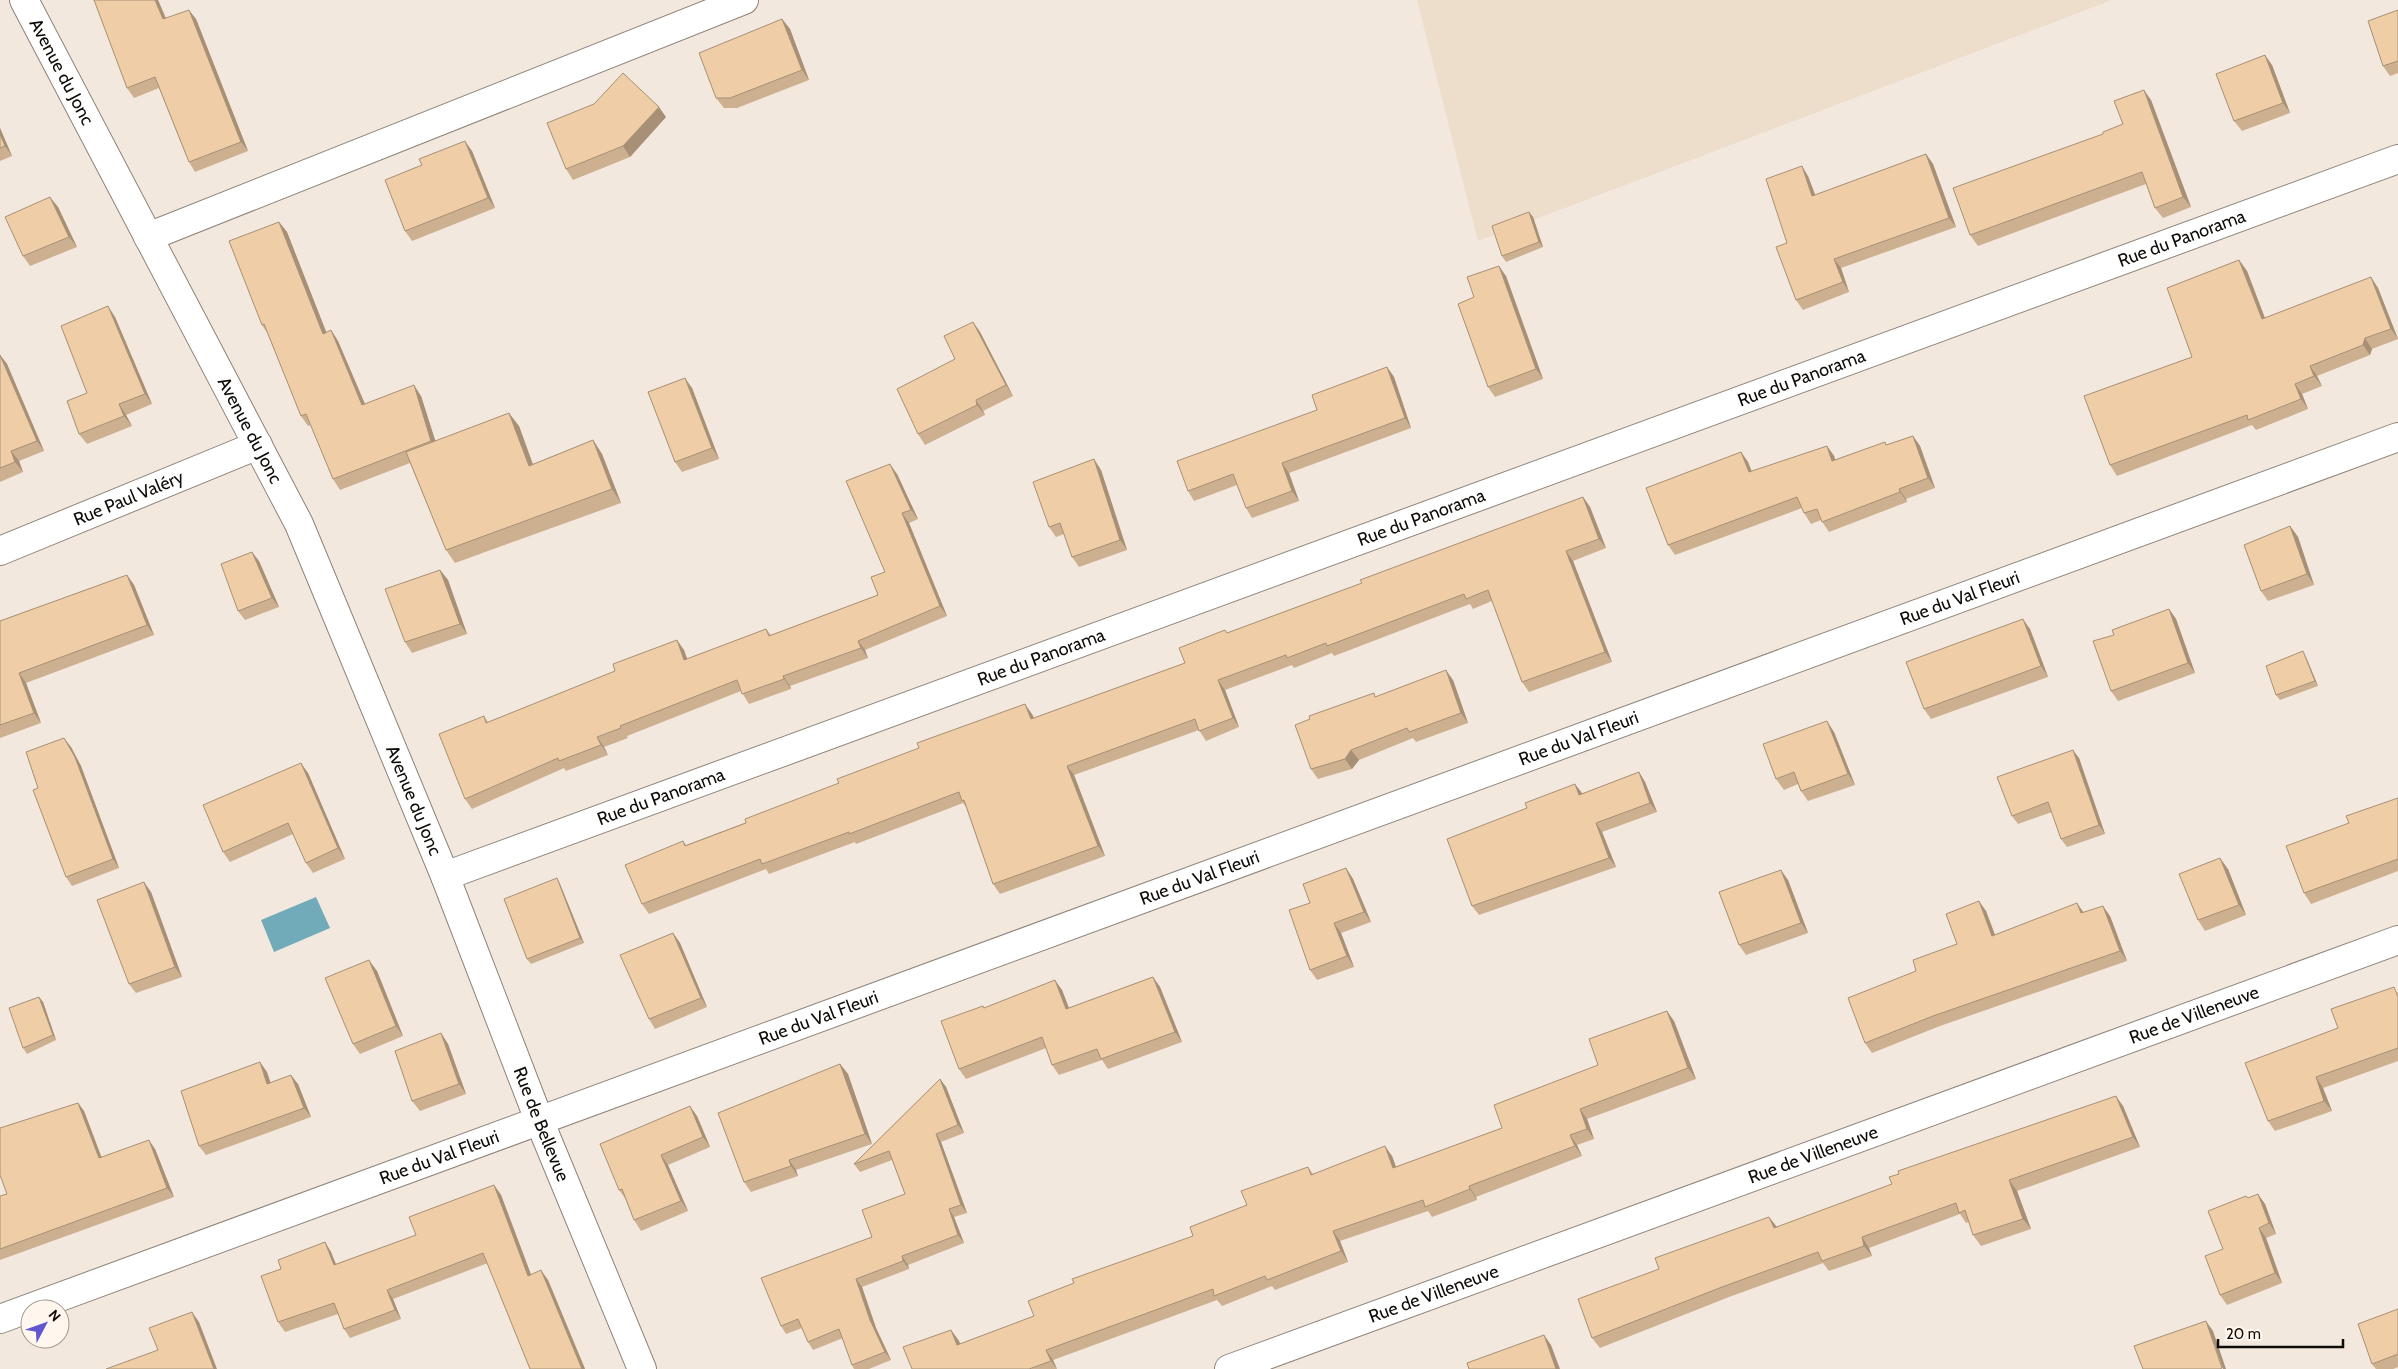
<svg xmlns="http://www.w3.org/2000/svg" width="2398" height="1369" font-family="Cabin,sans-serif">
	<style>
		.education { fill: #ecdecb }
		.water { fill: #71aab9 }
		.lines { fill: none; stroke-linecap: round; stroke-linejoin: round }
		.minor-casing { stroke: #8d8379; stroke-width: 30 }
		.minor { stroke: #fff; stroke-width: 28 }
		.wall { fill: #cdb090 }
		.shaded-wall { fill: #a79075 }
		.building { fill: #eecda7; stroke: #a79075 }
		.labels { text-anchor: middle; stroke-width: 4; stroke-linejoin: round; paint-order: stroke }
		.street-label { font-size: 18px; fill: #0f0c08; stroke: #fff6ed }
	</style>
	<rect width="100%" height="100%" fill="#f3e8dd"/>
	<path class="education" d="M1417,0H2112L1478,241Z"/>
	<path class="water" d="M316,897L330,928L274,952L261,920Z"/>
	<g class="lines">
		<defs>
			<g id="minor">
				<path id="s1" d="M24,0L299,524L445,876L539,1120L642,1369"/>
				<path d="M148,237L744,0"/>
				<path id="s2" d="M0,551L258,445"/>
				<path id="s3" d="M445,876L2398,159"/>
				<path id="s4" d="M0,1319L2398,437"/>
				<path id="s5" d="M1229,1369L2398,940"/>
			</g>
		</defs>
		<use href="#minor" class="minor-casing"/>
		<use href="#minor" class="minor"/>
	</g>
	<path class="wall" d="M158,0L166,18L196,19L248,151L195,172L189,162L159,88L134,98L127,88Z
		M2398,10V73L2390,76L2383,66Z
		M782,19L790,29L809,80L737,108H724L716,98Z
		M2272,65L2290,113L2242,131L2234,121Z
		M2151,100L2191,207L2163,218L2155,208L2146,184L1978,246L1970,235L2103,134L2123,124Z
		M594,104L666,117L630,157L573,180L566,169Z
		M0,128L12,156L0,161Z
		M472,151L495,208L412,241L405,231Z
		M1926,154L1933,164L1956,227L1841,268L1849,292L1803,310L1796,300L1787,243L1808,176L1815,195Z
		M58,207L77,247L30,266L23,256Z
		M1529,212L1533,217L1543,247L1506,262L1502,256Z
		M279,222L287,232L326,333L331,330L338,341L365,404L421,396L435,441L519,426L533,464L593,440L602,454L621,503L455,563L446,550L410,463L340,490L333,479L311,425L308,426L301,416L268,334L262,325Z
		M2239,260L2247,271L2265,318L2378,288L2398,339L2372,349L2370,355L2317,376L2322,386L2302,394L2308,409L2256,430L2252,425L2117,476L2110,465L2192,357Z
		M1506,276L1543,379L1495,397L1488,387L1474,297Z
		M115,317L152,404L126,415L132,426L87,444L79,434L87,393Z
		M973,322L980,332L1013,396L983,411L985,415L925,445L918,434Z
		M0,355L7,364L44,451L19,461L23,472L0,482Z
		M1387,367L1394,377L1411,428L1289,473L1299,501L1252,518L1246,508L1237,485L1194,501L1188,491L1317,410Z
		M692,388L719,459L682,472L675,462Z
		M1913,436L1920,446L1935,488L1906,499L1907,502L1829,532L1821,520L1811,524L1804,513L1802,508L1675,555L1668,545L1741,452L1748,462L1752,472L1827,446L1834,456L1835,460L1886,445Z
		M1101,470L1127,550L1079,567L1072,557L1064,534L1056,537L1049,527Z
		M897,474L918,519L909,523L947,616L865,650L868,658L790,686L791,689L749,704L741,691L627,736L628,738L604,747L608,755L566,771L564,768L472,809L465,799L484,716L488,722L684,650L687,659L766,629L771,635L878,595L885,572Z
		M1583,497L1590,507L1606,548L1573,561L1612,662L1529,692L1522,682L1492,601L1473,609L1470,604L1334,656L1332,653L1294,668L1292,665L1225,690L1239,727L1206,741L1199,730L1074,775L1105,856L1000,894L993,884L966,807L963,803L856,844L855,842L769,874L766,869L649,914L642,904L683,841L686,845L1032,714L1034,718L1185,663L1225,630L1227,633L1362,583Z
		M2290,526L2298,537L2314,585L2268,601L2261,591Z
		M259,561L279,607L245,620L238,611Z
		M440,570L448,580L467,634L412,653L405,642Z
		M127,575L134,585L154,635L26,683L41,723L0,738V621Z
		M2169,609L2176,619L2195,673L2118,701L2111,691L2114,635Z
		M2030,629L2048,677L1931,719L1924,709Z
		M2306,657L2318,686L2280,700L2276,695Z
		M1453,680L1468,723L1416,742L1413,738L1359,760L1352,769L1318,779L1311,769L1376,697Z
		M1834,732L1855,785L1808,801L1801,791L1798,784L1784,790L1776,779Z
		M71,747L81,766L119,868L72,886L66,877L38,788Z
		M2079,758L2105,834L2067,847L2061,839L2052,812L2018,824L2012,816Z
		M1639,772L1645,782L1657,812L1602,832L1616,867L1479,915L1472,906L1582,793V794Z
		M308,773L345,859L313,873L306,863L293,834L230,862L223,852Z
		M2398,798V871L2311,904L2304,893L2349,823Z
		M1346,868L1353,879L1371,922L1341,933L1354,967L1317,980L1310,970V903Z
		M2228,869L2246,915L2205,931L2198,920Z
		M1788,880L1808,933L1746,955L1739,945Z
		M560,884L584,943L531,964L527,959Z
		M151,892L182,977L136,993L129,984Z
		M1986,911L1995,935L2083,912L2110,916L2127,961L1940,1026L1872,1053L1865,1043L1916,971L1957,944Z
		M673,933L680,943L707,1007L655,1029L649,1019Z
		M377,971L403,1036L360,1054L353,1044Z
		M1153,977L1160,987L1182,1042L1108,1069L1102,1060L1059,1075L1052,1065L1046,1048L966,1079L959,1069L983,1006L984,1008L1062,990L1069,1008Z
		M2398,992V1061L2323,1088L2332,1111L2275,1131L2268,1121L2338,1028Z
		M39,997L43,1002L56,1040L27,1054L23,1048Z
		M1674,1021L1696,1079L1587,1119L1594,1139L1577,1145L1582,1156L1476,1197L1477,1200L1432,1217L1428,1211L1340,1241L1348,1262L1275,1290L1272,1286L1222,1306L1217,1300L1053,1360L1057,1369H912L951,1330L959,1341L960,1344L1034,1316L1074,1283L1193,1236L1247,1205L1308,1167L1313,1174L1392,1156L1396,1167L1502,1128L1598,1065Z
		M441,1033L448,1044L466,1094L420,1111L412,1101Z
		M840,1064L848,1074L872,1144L796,1170L798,1176L751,1192L744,1182Z
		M267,1072L270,1083L298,1084L311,1117L206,1155L199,1146Z
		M940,1079L946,1087L964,1133L941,1142L967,1213L954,1217L964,1243L908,1265L909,1269L862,1287L876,1328L891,1360L869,1369H854L852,1365L843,1338L813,1350L808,1342L802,1328L786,1334L781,1326L872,1237L905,1194L892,1160L860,1172L854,1164Z
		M78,1103L84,1111L102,1158L155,1149L174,1197L0,1260V1196L7,1194Z
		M2123,1106L2140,1147L2017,1191L2031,1229L1981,1246L1973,1235L1969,1222L1966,1223L1960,1214L1869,1248L1872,1256L1829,1271L1823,1263L1729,1297L1600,1348L1592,1338L1777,1227Z
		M697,1116L710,1147L668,1165L688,1211L641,1231L634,1220L625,1198L619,1190Z
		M494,1185L501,1195L531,1275L548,1280L585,1369H530L488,1263L393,1299L401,1319L350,1338L344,1329L338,1314L285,1332L278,1322L281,1269L325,1242L331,1252L336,1264L416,1235Z
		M2248,1198L2265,1204L2276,1234L2266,1238L2282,1283L2227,1305L2220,1295Z
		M2398,1309V1367L2393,1369H2376L2372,1364Z"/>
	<path class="shaded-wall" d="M155,0H158L170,29L163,19Z
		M189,10L196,19L248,151L241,142Z
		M782,19L790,29L809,80L802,70Z
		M2265,55L2272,65L2290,113L2283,103Z
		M2144,90L2151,100L2191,207L2183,197Z
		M659,107L666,117L630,157L623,146Z
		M0,128L12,156L5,146L0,134Z
		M465,141L472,151L495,208L488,198Z
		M1926,154L1933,164L1956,227L1949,218Z
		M1802,166L1808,176L1819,205L1812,196Z
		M50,197L58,207L77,247L69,237Z
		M1529,212L1533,217L1543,247L1539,242Z
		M279,222L287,232L331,344L323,334Z
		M1834,259L1841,268L1849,292L1843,282Z
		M2239,260L2247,271L2269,329L2262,319Z
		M1499,266L1506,276L1543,379L1536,369Z
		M2371,277L2378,288L2398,339L2391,329Z
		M108,306L115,317L152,404L145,394Z
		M973,322L980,332L1013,396L1006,385Z
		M331,330L338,341L370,416L362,405Z
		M2365,338L2372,349L2370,355L2363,345Z
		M0,355L7,364L44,451L37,441Z
		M2310,366L2317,376L2322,386L2314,376Z
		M1387,367L1394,377L1411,428L1405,418Z
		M685,378L692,388L719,459L712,448Z
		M2295,384L2302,394L2308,409L2301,399Z
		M414,385L421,396L439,452L431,441Z
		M976,400L983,411L985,415L977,405Z
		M119,404L126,415L132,426L124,416Z
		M509,413L519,426L538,479L529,466Z
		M1913,436L1920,446L1935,488L1928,478Z
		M593,440L602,454L621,503L612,489Z
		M1827,446L1834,456L1839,471L1832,461Z
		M11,451L19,461L23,472L15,462Z
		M1741,452L1748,462L1756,483L1749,472Z
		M1094,459L1101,470L1127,550L1120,540Z
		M1282,463L1289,473L1299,501L1292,491Z
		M890,464L897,474L918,519L911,510Z
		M1899,489L1906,499L1907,502L1900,492Z
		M1583,497L1590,507L1606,548L1599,539Z
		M902,513L909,523L947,616L940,606Z
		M2290,526L2298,537L2314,585L2307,574Z
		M1566,551L1573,561L1612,662L1605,652Z
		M252,552L259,561L279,607L272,598Z
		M440,570L448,580L467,634L460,624Z
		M127,575L134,585L154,635L147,625Z
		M2169,609L2176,619L2195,673L2188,663Z
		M2023,619L2030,629L2048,677L2041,666Z
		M677,640L684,650L691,670L684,660Z
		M858,641L865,650L868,658L861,648Z
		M2303,651L2306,657L2318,686L2315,681Z
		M1446,670L1453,680L1468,723L1461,713Z
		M19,673L26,683L41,723L34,713Z
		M783,676L790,686L791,689L784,679Z
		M1218,680L1225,690L1239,727L1233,718Z
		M1025,704L1032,714L1038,729L1031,719Z
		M1827,721L1834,732L1855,785L1848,774Z
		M597,737L604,747L608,755L601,745Z
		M64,738L71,747L81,766L119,868L113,859Z
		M1351,750L1359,760L1352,769L1345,759Z
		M2073,750L2079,758L2105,834L2099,825Z
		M301,763L308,773L345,859L338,848Z
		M1067,766L1074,775L1105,856L1098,846Z
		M1639,772L1645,782L1657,812L1650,803Z
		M1575,784L1582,793L1586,804L1579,795Z
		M1596,823L1602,832L1616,867L1609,858Z
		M2220,858L2228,869L2246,915L2239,905Z
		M1346,868L1353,879L1371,922L1364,912Z
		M1781,870L1788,880L1808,933L1801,923Z
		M557,878L560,884L584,943L580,938Z
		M144,882L151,892L182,977L175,967Z
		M1979,901L1986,911L1999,946L1992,936Z
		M2077,903L2084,913H2081Z
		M2103,906L2110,916L2127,961L2120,951Z
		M1334,923L1341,933L1354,967L1347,956Z
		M673,933L680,943L707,1007L701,998Z
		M369,960L377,971L403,1036L396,1026Z
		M1153,977L1160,987L1182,1042L1175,1032Z
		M1055,980L1062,990L1073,1019L1066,1009Z
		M39,997L43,1002L56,1040L53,1035Z
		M1667,1011L1674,1021L1696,1079L1688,1068Z
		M441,1033L448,1044L466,1094L459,1084Z
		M260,1062L267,1072L274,1093L267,1084Z
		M840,1064L848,1074L872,1144L865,1134Z
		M291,1075L298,1084L311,1117L304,1108Z
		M2316,1077L2323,1088L2332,1111L2324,1101Z
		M940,1079L946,1087L964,1133L958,1125Z
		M2116,1096L2123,1106L2140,1147L2133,1137Z
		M78,1103L84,1111L105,1167L99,1158Z
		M690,1106L697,1116L710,1147L703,1137Z
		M1580,1109L1587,1119L1594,1139L1587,1129Z
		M936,1134L941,1142L967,1213L961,1205Z
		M1570,1135L1577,1145L1582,1156L1575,1146Z
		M149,1140L155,1149L174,1197L167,1188Z
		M1385,1146L1392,1156L1400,1178L1393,1168Z
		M661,1155L668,1165L688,1211L681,1201Z
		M789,1160L796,1170L798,1176L791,1166Z
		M2009,1180L2017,1191L2031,1229L2023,1219Z
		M494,1185L501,1195L535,1285L528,1276Z
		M1469,1186L1476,1197L1477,1200L1470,1189Z
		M2258,1194L2265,1204L2276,1234L2269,1223Z
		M949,1209L954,1217L964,1243L958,1235Z
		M1769,1217L1777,1227L1774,1228Z
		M2259,1228L2266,1238L2282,1283L2275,1273Z
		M1333,1231L1340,1241L1348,1262L1341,1251Z
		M1862,1237L1869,1248L1872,1256L1864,1246Z
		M325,1242L331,1252L340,1275L334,1265Z
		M902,1256L908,1265L909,1269L903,1261Z
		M541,1270L548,1280L585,1369H582Z
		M856,1279L862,1287L876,1328L891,1360L885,1352L870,1320Z
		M387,1290L393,1299L401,1319L395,1310Z
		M192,1312L199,1322L217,1369H214Z
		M2206,1321L2213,1331L2226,1369H2223Z
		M951,1330L959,1341L964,1355L957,1345Z
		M1544,1335L1551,1345L1560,1369H1556Z
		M1046,1350L1053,1360L1057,1369L1051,1361Z"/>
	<path class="building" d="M94,0H155L163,19L189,10L241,142L189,162L155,77L127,88Z
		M2398,10V61L2383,66L2368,21Z
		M782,19L802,70L730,98H716L699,53Z
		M2265,55L2283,103L2234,121L2216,74Z
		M623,73L659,107L623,146L566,169L547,123L594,104Z
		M2144,90L2183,197L2155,208L2142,172L1970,235L1953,188L2103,134V132L2123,124L2114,101Z
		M0,134L5,146L0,148Z
		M465,141L488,198L405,231L385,180L422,165L419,159Z
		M1926,154L1949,218L1834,259L1843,282L1796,300L1776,247L1787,243L1766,179L1802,166L1812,196Z
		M50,197L69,237L23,256L5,217Z
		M1529,212L1539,242L1502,256L1492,226Z
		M279,222L323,334L331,330L362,405L414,385L431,441L333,479L306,414L301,416L264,324L262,325L229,241Z
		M2239,260L2262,319L2371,277L2391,329L2365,338L2363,345L2310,366L2314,376L2295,384L2301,399L2248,420L2247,415L2110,465L2084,396L2192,357L2167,288Z
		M1499,266L1536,369L1488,387L1458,304L1474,297L1467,277Z
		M108,306L145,394L119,404L124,416L79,434L67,401L87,393L61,326Z
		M973,322L1006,385L976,400L977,405L918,434L897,389L955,359L944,336Z
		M0,355L37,441L11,451L15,462L0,468Z
		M1387,367L1405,418L1282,463L1292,491L1246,508L1233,474L1188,491L1177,461L1317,410L1312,395Z
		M685,378L712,448L675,462L648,392Z
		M509,413L529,466L593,440L612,489L446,550L406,452Z
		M1913,436L1928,478L1899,489L1900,492L1822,522L1817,509L1804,513L1797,497L1668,545L1646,488L1741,452L1749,472L1827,446L1832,461L1885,442L1886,445Z
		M1094,459L1120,540L1072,557L1060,523L1049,527L1033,482Z
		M890,464L911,510L902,513L940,606L858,641L861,648L783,676L784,679L742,694L737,680L620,726L621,728L597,737L601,745L559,761L558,758L465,799L439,734L484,716L486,723L615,671L613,664L677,640L684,660L766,629L769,636L878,595L871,577L885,572L846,481Z
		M1583,497L1599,539L1566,551L1605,652L1522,682L1488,590L1466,599L1464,594L1327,646L1326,643L1287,658L1286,655L1218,680L1233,718L1199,731L1195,719L1067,766L1098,846L993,884L964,800L962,801L959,792L849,834V832L762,864L760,859L642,904L625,865L683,841L685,846L746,823L745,819L839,783L837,779L919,748L917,743L1025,704L1031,719L1185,663L1179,648L1225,630L1227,633L1362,583L1360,580Z
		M2290,526L2307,574L2261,591L2244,545Z
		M252,552L272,598L238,611L221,564Z
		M440,570L460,624L405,642L385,589Z
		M127,575L147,625L19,673L34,713L0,725V621Z
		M2169,609L2188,663L2111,691L2093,641L2114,635L2112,630Z
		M2023,619L2041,666L1924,709L1906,662Z
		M2303,651L2315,681L2276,695L2266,666Z
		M1446,670L1461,713L1409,732L1407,728L1351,750L1345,759L1311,769L1295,725L1310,719L1309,716L1374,693L1375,697Z
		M1827,721L1848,774L1801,791L1794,772L1776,779L1763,744Z
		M64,738L75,757L113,859L66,877L33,790L38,788L26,752Z
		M2073,750L2099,825L2061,839L2048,802L2012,816L1997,777Z
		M301,763L338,848L306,863L288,823L223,852L203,805Z
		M1639,772L1650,803L1596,823L1609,858L1472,906L1447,839L1527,808L1525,803L1575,784L1579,795Z
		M2398,798V859L2304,893L2286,846L2349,823L2346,816Z
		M2220,858L2239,905L2198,920L2179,874Z
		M1346,868L1364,912L1334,923L1347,956L1310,970L1289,910L1310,903L1303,884Z
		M1781,870L1801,923L1739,945L1719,892Z
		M557,878L580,938L527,959L504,899Z
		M144,882L175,967L129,984L97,900Z
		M1979,901L1992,936L2077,903L2081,913L2103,906L2120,951L1933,1016L1865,1043L1848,998L1916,971L1913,960L1957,944L1946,914Z
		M673,933L701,998L649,1019L620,955Z
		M369,960L396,1026L353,1044L325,978Z
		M1153,977L1175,1032L1101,1059L1097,1049L1052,1065L1042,1037L959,1069L941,1021L983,1006L984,1008L1055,980L1066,1009Z
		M2394,987L2398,997V1048L2316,1077L2324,1101L2268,1121L2245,1063L2338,1028L2331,1009Z
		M39,997L53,1035L23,1048L9,1008Z
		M1667,1011L1688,1068L1580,1109L1587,1129L1570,1135L1575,1146L1469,1186L1470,1189L1425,1207L1423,1200L1333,1231L1341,1251L1267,1280L1265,1276L1214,1296L1213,1289L1046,1350L1051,1361L1029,1369H912L903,1347L951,1330L957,1345L1034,1316L1028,1301L1074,1283L1072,1279L1193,1236L1190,1227L1247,1205L1241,1191L1308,1167L1311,1175L1385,1146L1393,1168L1502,1128L1494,1105L1598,1065L1589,1039Z
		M441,1033L459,1084L412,1101L395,1051Z
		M260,1062L267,1084L291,1075L304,1108L199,1146L181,1091Z
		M840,1064L865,1134L789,1160L791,1166L744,1182L718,1113Z
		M940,1079L958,1125L936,1134L961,1205L949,1209L958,1235L902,1256L903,1261L856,1279L870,1320L885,1352L852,1365L839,1329L808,1342L798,1319L781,1326L761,1278L872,1237L862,1210L905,1194L889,1151L854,1164Z
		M2116,1096L2133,1137L2009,1180L2023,1219L1973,1235L1965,1210L1959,1213L1956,1203L1862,1237L1864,1246L1822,1261L1818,1252L1722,1287L1592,1338L1578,1299L1659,1269L1655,1258L1769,1217L1774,1228L1892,1184L1889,1177L1899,1174L1898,1171Z
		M78,1103L99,1158L149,1140L167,1188L0,1249V1196L7,1194L0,1175V1128Z
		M690,1106L703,1137L661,1155L681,1201L634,1220L622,1189L619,1190L600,1144Z
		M494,1185L528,1276L541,1270L582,1369H530L483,1253L387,1290L395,1310L344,1329L334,1303L278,1322L261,1276L281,1269L278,1260L325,1242L334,1265L416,1235L409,1217Z
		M2258,1194L2269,1223L2259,1228L2275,1273L2220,1295L2205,1256L2223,1249L2208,1211L2246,1196L2248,1198Z
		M2398,1309V1354L2372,1364L2358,1324Z
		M192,1312L214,1369H106L158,1350L149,1328Z
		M2206,1321L2222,1368L2220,1369H2143L2134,1346Z
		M1544,1335L1556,1369H1469L1467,1363Z"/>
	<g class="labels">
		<g class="street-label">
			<text dy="6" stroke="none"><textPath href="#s1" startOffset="81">Avenue du Jonc</textPath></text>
			<text dy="6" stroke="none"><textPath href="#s3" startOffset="1850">Rue du Panorama</textPath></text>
			<text dy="6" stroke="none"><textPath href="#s3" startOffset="1445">Rue du Panorama</textPath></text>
			<text dy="6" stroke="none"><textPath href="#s1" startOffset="486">Avenue du Jonc</textPath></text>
			<text dy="6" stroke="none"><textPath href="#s2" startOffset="139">Rue Paul Valéry</textPath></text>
			<text dy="6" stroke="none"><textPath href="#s3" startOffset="1040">Rue du Panorama</textPath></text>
			<text dy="6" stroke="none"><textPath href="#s4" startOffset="2088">Rue du Val Fleuri</textPath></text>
			<text dy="6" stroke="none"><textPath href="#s3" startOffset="635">Rue du Panorama</textPath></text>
			<text dy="6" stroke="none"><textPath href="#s4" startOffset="1682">Rue du Val Fleuri</textPath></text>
			<text dy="6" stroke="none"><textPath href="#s3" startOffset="230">Rue du Panorama</textPath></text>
			<text dy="6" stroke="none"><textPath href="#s1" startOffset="891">Avenue du Jonc</textPath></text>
			<text dy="6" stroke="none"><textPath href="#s4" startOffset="1278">Rue du Val Fleuri</textPath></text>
			<text dy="6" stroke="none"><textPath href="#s5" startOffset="1028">Rue de Villeneuve</textPath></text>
			<text dy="6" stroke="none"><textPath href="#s4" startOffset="872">Rue du Val Fleuri</textPath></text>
			<text dy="6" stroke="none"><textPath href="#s1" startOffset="1239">Rue de Bellevue</textPath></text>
			<text dy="6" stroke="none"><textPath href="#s5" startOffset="622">Rue de Villeneuve</textPath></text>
			<text dy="6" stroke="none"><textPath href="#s4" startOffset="468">Rue du Val Fleuri</textPath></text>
			<text dy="6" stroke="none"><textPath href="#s5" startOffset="218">Rue de Villeneuve</textPath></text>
		</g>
	</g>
	<g transform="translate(45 1324) rotate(49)"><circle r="24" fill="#fff6ed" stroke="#9f9891"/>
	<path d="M0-4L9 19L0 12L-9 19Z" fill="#6357d0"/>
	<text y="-8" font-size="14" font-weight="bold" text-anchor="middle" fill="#0f0c08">N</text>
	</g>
	<path d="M2218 1339v8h125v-8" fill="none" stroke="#0f0c08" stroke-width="2.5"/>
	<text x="2226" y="1339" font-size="15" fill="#0f0c08" stroke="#fff6ed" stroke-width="4" paint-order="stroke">20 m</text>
</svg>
